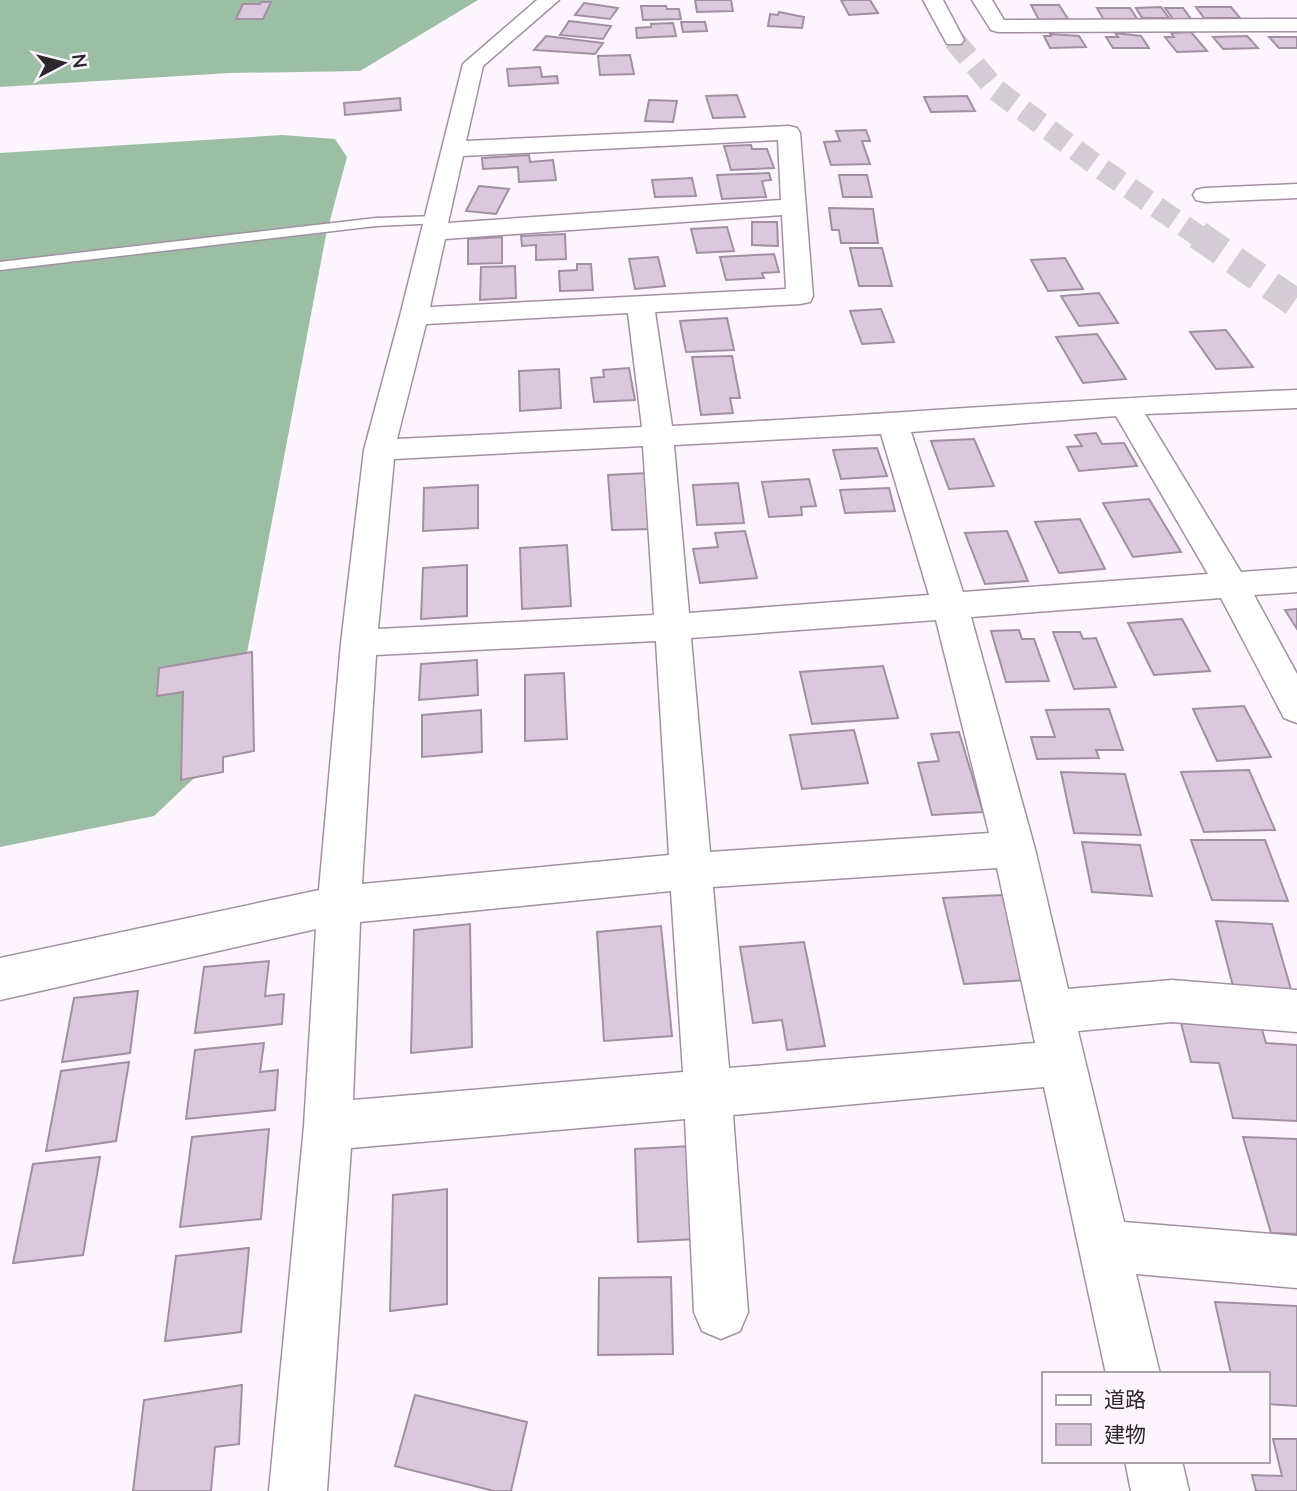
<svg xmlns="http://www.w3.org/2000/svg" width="1297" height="1491" font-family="'Nunito Sans','Noto Sans JP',sans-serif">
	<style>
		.forest { fill: #9cbea4 }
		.building { fill: #dcc8dd; stroke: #a28fa3; stroke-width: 2 }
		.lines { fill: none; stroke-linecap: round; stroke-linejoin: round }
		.tertiary-tunnel-far1 { stroke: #d3ccd4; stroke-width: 22; stroke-dasharray: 22 11; stroke-linecap: butt }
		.tertiary-tunnel { stroke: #d3ccd4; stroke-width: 29; stroke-dasharray: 29 15; stroke-linecap: butt }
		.service-casing { stroke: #a390a4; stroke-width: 3 }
		.minor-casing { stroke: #a390a4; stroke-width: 3 }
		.tertiary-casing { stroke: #a390a4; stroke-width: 3 }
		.service { fill: #fff; fill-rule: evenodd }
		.minor { fill: #fff; fill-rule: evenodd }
		.tertiary { fill: #fff; fill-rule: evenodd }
	</style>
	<rect width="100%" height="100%" fill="#fdf5fd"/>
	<path class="forest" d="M0,0H478L360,71L230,73L0,87Z
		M282,135L335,139L347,157L326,235L241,685L208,765L154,816L0,847V153Z"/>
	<path class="building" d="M695,0H731L733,11L697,12Z
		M841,0H870L878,13L849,15Z
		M261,2H271L263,19H236L243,4H260Z
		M584,3L618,8L610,19L575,15Z
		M1031,5H1059L1068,19L1039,20Z
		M641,6H666L667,9H679L681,19L643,20Z
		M1161,7L1169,18H1142L1136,8Z
		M1196,7H1231L1240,18H1204Z
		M1097,8H1130L1138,20H1104Z
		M1165,8H1183L1191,19H1173Z
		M779,12L804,17L802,28L768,26L770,14L778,15Z
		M569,21L611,26L603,39L560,35Z
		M681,22H705L707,31L683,32Z
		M673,23L676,36L637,38L636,28L651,27V24Z
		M1191,32L1207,51L1177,52L1165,37H1174L1171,33Z
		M1115,33L1141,36L1149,48H1113L1106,37H1118Z
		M1050,34L1079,36L1086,47L1050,48L1044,36H1051Z
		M546,36L603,43L595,54L534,50Z
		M1247,36L1258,48L1223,49L1213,37Z
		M1269,37H1297V48H1279Z
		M630,55L634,74L600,75L598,56Z
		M540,67L542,77L557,76L558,83L509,86L507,69Z
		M737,95L745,117L713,118L706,96Z
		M967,96L975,111L931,112L924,97Z
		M400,98L401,110L345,115L344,103Z
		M649,100L677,101L673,122L645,121Z
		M866,130L870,141H862L870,164L831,165L824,142L840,141L836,131Z
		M751,145L752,149H767L774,168L731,170L724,146Z
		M529,155L530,162L553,160L556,180L519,182L518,167L483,169L482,158Z
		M769,173L771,180L762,181L766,197L722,199L717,175Z
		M839,175H867L872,197H843Z
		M692,178L696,196L655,197L652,180Z
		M479,186L509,189L496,214L466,211Z
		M829,208L873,209L878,243H841L839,230H832Z
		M752,222H777L778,246L752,245Z
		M727,227L734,251L697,253L691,229Z
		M565,234L566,259L536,260V245L522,246L521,236Z
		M502,237V263L468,264V239Z
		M850,248H882L892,286H859Z
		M774,254L779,272L762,273L764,278L726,280L720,257Z
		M658,257L665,286L635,289L629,259Z
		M1065,258L1083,289L1048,291L1031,260Z
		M577,264H591L593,290L560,291L559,271L577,270Z
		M515,266L516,298L480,300L481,267Z
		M1099,293L1118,323L1079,326L1061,296Z
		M881,309L894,342L862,344L850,311Z
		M727,318L734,350L686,352L680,321Z
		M1226,330L1253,367L1216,369L1190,332Z
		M1097,334L1126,379L1083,383L1056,337Z
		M732,356L740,398H730L733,413L701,415L692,357Z
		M629,368L635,400L594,402L591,378L604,377L603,370Z
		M559,369L561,408L520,411L519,371Z
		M1096,433L1102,444L1124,443L1137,466L1079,471L1067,447L1082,446L1075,435Z
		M974,439L994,486L949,489L931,441Z
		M877,448L887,476L841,479L833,450Z
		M648,473L653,529L612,530L608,475Z
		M809,479L816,506L801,507L802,515L769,517L762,482Z
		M738,483L744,523L697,525L693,485Z
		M478,485V528L423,531L424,488Z
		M889,488L895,511L845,513L840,490Z
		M1149,499L1181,552L1133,557L1103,503Z
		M1080,519L1105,569L1059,573L1035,522Z
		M745,531L757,578L700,583L693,549L718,547L715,533Z
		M1007,531L1028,581L985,584L965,533Z
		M567,545L571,606L522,609L520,548Z
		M467,565V616L421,619L423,568Z
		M1297,609V629L1285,610Z
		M1182,619L1210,671L1154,675L1128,623Z
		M1019,630L1022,639H1034L1049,681L1006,682L991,631Z
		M1053,632H1080L1083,639L1096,638L1116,687L1074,689Z
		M252,652L254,751L223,757V772L181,780L183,692L157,696L159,668Z
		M477,660L478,695L419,700L421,664Z
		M883,666L898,718L812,724L800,672Z
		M564,673L567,739L525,741V675Z
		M1244,706L1271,757L1217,761L1193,709Z
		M1109,709L1123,750H1096L1099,758L1037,759L1031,737H1055L1046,710Z
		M481,710L482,752L422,757V715Z
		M854,730L868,783L802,789L790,735Z
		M959,732L983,812L932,815L918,763L939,761L931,734Z
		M1249,770L1275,830L1204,832L1181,772Z
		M1061,772L1125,774L1141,835L1074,833Z
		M1191,840H1265L1288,901L1212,900Z
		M1082,842L1140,845L1152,896L1092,892Z
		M1003,895L1028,980L964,984L943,898Z
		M1216,921L1272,924L1292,993L1234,990Z
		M470,924L472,1047L411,1053L414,930Z
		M661,926L672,1036L604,1041L597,932Z
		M804,942L825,1046L787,1050L782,1020L753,1023L740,947Z
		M269,961L265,996L284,994L282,1024L195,1033L204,967Z
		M138,991L130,1053L62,1062L74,998Z
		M1181,1023L1261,1026L1266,1043L1297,1045V1121L1233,1118L1219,1063L1191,1062Z
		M264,1043L260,1072L278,1070L275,1110L186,1119L195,1050Z
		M129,1062L116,1141L46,1151L61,1071Z
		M269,1129L261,1219L180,1227L192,1137Z
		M1243,1137L1297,1139V1234L1271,1233Z
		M691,1146L697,1239L638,1242L635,1149Z
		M100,1157L83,1255L13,1263L33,1164Z
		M447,1189V1304L390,1311L393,1195Z
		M249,1248L241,1332L165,1341L176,1256Z
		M671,1277L673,1354L598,1355L599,1278Z
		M1215,1302L1297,1306V1406L1267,1404V1374H1231Z
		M242,1385L239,1444L215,1447L211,1491H133L144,1400Z
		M415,1395L527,1422L511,1491H494L395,1466Z
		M1273,1439H1297V1491H1256L1252,1475L1282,1476Z"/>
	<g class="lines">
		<path class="tertiary-tunnel-far1" d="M954,40L996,90L1096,165L1200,237"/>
		<path class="tertiary-tunnel" d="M1198,235L1297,304"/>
		<defs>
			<path id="service" d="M437,216L441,217V223L376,226L0,270V262L376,218Z"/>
			<path id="minor" d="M537,0H559L483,66L466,141L789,126L797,128L800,133L813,296L810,302L800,304L655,312L672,426C880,415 1088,398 1297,390V408L1145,414L1241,572L1297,568V592L1254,595L1297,674V723L1284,718L1221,598L971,617L1035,849L1068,989L1172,980L1297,990V1032L1172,1022L1078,1031L1124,1222L1297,1236V1288L1136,1274L1160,1374H1106L1044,1087L733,1115L748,1312L740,1331L721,1339L702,1331L694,1312L685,1119L351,1148L327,1491H269L304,1126L316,929L0,1000V958L319,890L341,643L364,450L400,316L463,64ZM778,140L781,200L448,223L463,156ZM782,215L786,289L430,307L445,239ZM628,313L642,427L397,439L426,324ZM1116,416L1208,574L963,592L911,432ZM881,434L929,595L689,613L674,445ZM643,446L654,615L378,629L394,459ZM936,620L989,833L710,852L691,638ZM656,641L669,855L362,884L376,655ZM997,868L1035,1043L729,1068L713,887ZM671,891L683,1072L353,1100L360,922Z
				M972,0H992L1004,20L1297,19V31L998,32L991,30Z
				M1297,184V198L1205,202L1196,200L1193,195L1196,190L1205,188Z
				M1125,1461H1182L1189,1491H1131Z"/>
			<path id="tertiary" d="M923,0H943L964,40L961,44H947Z"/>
		</defs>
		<use href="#service" class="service-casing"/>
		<use href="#minor" class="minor-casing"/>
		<use href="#tertiary" class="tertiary-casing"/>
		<use href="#service" class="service"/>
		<use href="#minor" class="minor"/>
		<use href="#tertiary" class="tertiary"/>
	</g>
	<rect x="1042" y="1372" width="228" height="91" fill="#fdf5fd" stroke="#aaa2aa" stroke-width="2"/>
	<rect x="1056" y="1395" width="35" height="10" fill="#ffffff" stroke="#aaa2aa" stroke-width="2"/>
	<text x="1104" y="1407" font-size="21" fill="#2d262e">道路</text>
	<rect x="1056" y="1424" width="35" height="21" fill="#dcc8dd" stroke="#aaa2aa" stroke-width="2"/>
	<text x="1104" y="1442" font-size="21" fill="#2d262e">建物</text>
	<g transform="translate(63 63) rotate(83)" stroke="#fdf5fd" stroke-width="5" paint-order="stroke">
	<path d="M0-5L12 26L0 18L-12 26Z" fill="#2d262e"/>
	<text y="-10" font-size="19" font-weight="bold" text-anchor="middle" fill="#2d262e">N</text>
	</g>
</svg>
